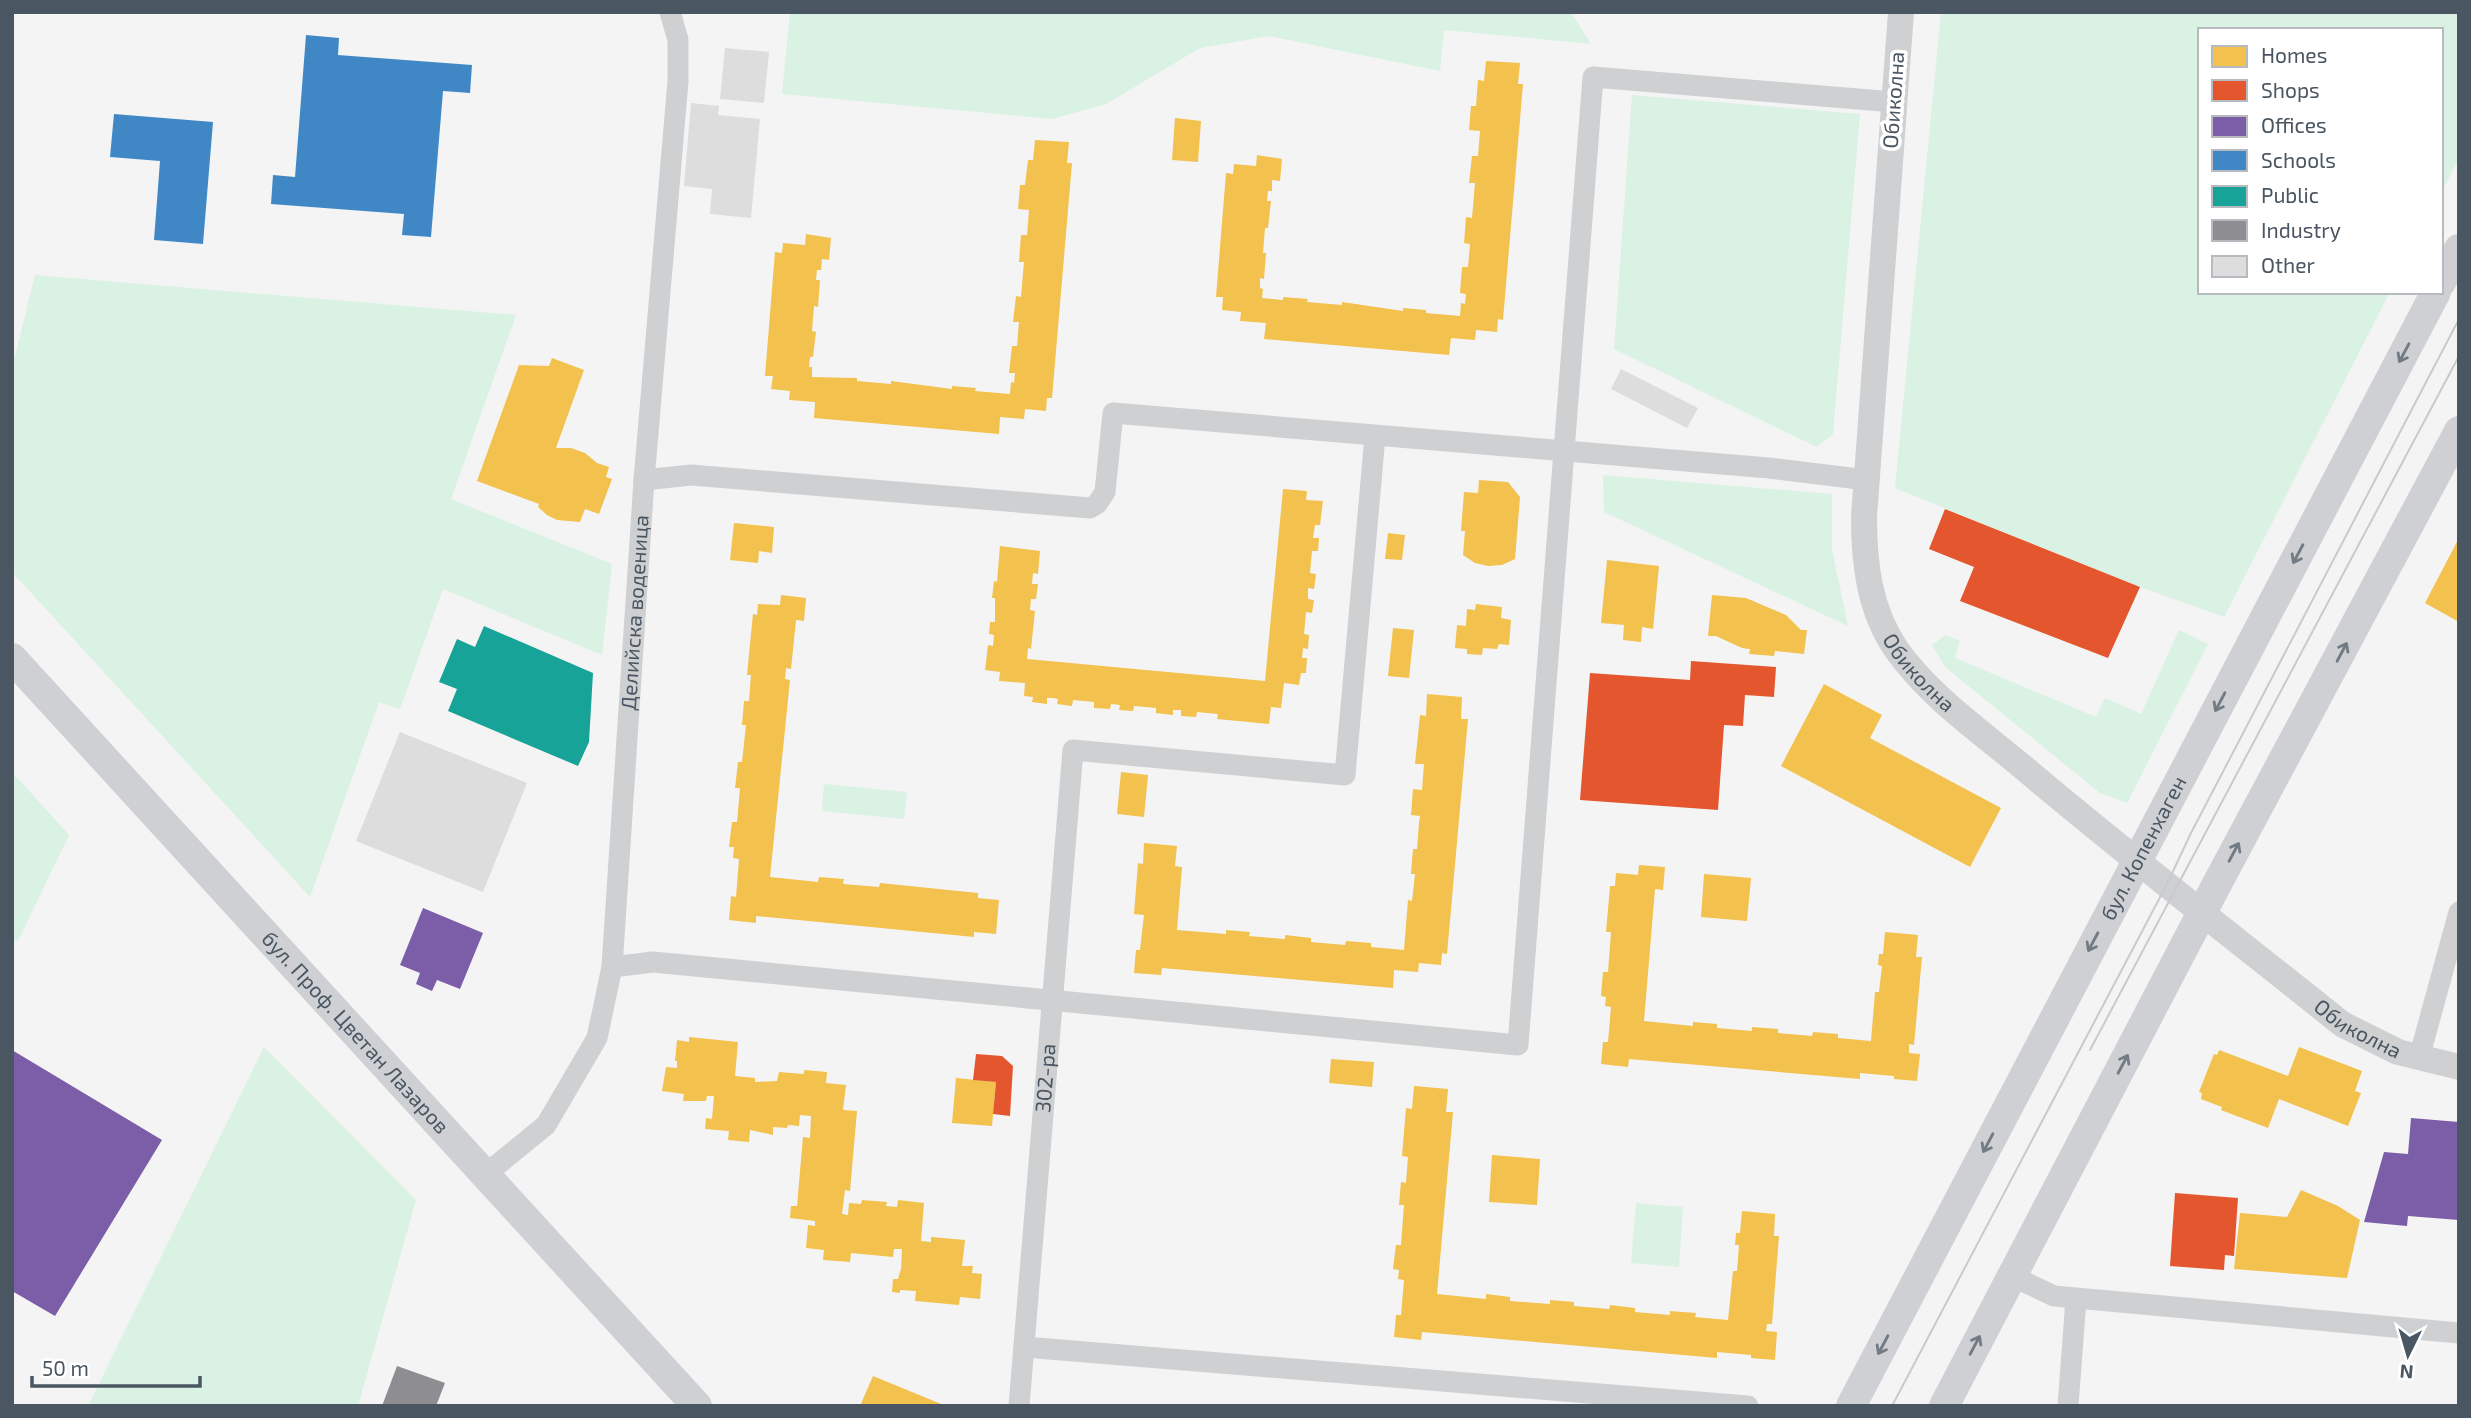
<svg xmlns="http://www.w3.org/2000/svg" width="2471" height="1418" font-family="'Exo 2',sans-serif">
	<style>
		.green { fill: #d9f2e3 }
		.homes { fill: #f2c14e }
		.shops { fill: #e4572e }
		.offices { fill: #7b5ea7 }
		.schools { fill: #3f88c5 }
		.public { fill: #17a398 }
		.industry { fill: #8d8d92 }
		.building { fill: #ddddde }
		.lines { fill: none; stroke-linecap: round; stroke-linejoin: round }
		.minor { stroke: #ced0d2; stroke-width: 21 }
		.tertiary { stroke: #ced0d2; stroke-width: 26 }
		.secondary { stroke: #ced0d4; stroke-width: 30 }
		.tram { stroke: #c9cacc; stroke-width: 2 }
		.oneway { stroke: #727b84 }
		.labels { text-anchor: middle; stroke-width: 7; stroke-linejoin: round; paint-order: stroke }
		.street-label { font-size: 21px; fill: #4a5661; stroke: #fff }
	</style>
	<rect width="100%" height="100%" fill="#f4f4f4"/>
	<path class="green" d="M790,12H1571L1591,44L1444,30L1440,71L1269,36L1200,48L1106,104L1052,119L782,94Z
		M1941,12H2459V158L2441,193V30H2200V292H2390L2224,617L2140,587L1895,488Z
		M1632,95L1860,114L1833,434L1817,447L1614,349Z
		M35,275L516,315L451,499L612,564L602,655L443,589L400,709L379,702L310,897L12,572V368Z
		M1603,475L1832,494V549L1848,626L1604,512Z
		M2179,630L2208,644L2127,803L2100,793L1945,667L1932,645L1946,635L1960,641L1955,658L2096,717L2105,698L2141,714Z
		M12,772L69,835L18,941L12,939Z
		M824,784L907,792L904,819L822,811Z
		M264,1047L416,1200L358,1406H88Z
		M1636,1203L1683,1207L1679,1267L1631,1263Z"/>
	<path class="homes" d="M1486,61L1520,63L1518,84H1523L1503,320L1498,319L1497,332L1476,330L1475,340L1451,338L1449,355L1264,339L1266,323L1240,321L1241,312L1222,310L1223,297H1216L1226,173L1233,174L1234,164L1256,166L1257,155L1282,159L1280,181L1272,180V191H1268L1267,201H1271L1268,228H1265L1263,253H1266L1264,279L1260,278V288L1263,289L1262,298L1283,300V297L1308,299L1307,302L1342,305V302L1403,311V308L1426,310V313L1460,316L1461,303L1465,304L1466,294L1460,293L1462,267H1468L1470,244L1464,243L1466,217L1472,218L1475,183H1469L1472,156H1478L1480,131L1469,130L1471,106H1476L1478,80L1484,81Z
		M1175,118L1201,121L1198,162L1172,160Z
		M1035,140L1069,142L1067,163H1072L1052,398H1047L1046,411L1025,409L1024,419L1000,417L999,434L814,418L815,402L789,400L790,391L771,389L773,376H765L775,252L782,253L783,243L805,245L806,234L831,238L829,260L822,259L821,270H817L816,280H820L818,307L814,306L812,331L816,332L813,357H810L809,367H812V377L857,378V381L891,384V381L952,389V386L976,388L975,391L1010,394L1011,382L1014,383L1015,373H1009L1012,346H1017L1019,322H1013L1016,296L1021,297L1024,262H1019L1021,235H1027L1029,210L1018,209L1020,185H1025L1028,160H1033Z
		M552,358L584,370L556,448H571L585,453L597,463L609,467L606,477L612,479L599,514L585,509L580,522L557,520L547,515L538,507L539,504L477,481L519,365L549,366Z
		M1479,480L1508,482L1520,497L1515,559L1502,565L1488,566L1475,563L1463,555L1465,531H1461L1464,492L1478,493Z
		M1283,489L1307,491L1306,500L1323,501L1320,525H1315L1314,531L1313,538H1319L1318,551H1312L1310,573L1316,574L1314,589L1308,588V599L1314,600L1312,613L1306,612L1304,634L1309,635L1308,649L1303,648L1302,658H1307L1306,673H1301L1299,685L1284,683L1281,708L1271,707L1269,724L1217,719L1218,714L1197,712L1196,717L1181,716V710H1173V715L1156,713V708L1134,706L1133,711L1119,710L1120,705L1111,704L1110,709L1094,708V702L1073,700L1072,706L1057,704L1058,699L1053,698H1047V704L1032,702L1033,697L1024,696L1025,683L999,681L1000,672L985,670L988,645L993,646L994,635L989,634L990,622H995V598H992L994,581L997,582L1000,546L1040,551L1038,574L1033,573L1032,584H1038L1036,599H1031L1030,610L1035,611L1031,649L1028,648L1027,659L1265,681Z
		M734,523L774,527L772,553L759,551L758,563L730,560Z
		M1388,533L1405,535L1402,560L1385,559Z
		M2459,538V622L2425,603Z
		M1607,560L1659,566L1653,629L1642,627L1641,642L1623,640L1624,625L1601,623Z
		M781,595L806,598L804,621L796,620L791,669L786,668L785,679L790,680L770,877L818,882L819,877L844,879L843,884L879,887L880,883L978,893V898L999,900L996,934L974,932V937L756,916V923L729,920L731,896L736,897L739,859L733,858L734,847H729L732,822H737L740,788H735L738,762H742L746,725H742L744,701H749L751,675H747L753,614L757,615L758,604L780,605Z
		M1712,595L1746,598L1786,615L1801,630H1807L1804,654L1775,651L1774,656L1749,654L1750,649L1742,648L1716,636H1708Z
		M1476,604L1502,607L1501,618L1511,620L1509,645L1499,644L1497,649L1483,648L1482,655L1467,654V649L1455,648L1457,625L1466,626L1467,609L1475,610Z
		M1393,628L1414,630L1409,678L1388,676Z
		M1824,684L1882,715L1870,738L2001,808L1970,867L1781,766Z
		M1427,694L1462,697L1461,719H1468L1447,954L1442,953L1441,965L1419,963L1418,972L1394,970L1393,988L1162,968L1161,975L1134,973L1136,950H1140L1144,915L1134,914L1138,863L1143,864L1144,843L1177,846L1175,866L1182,867L1177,930L1226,934V930L1250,932L1249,936L1285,939V935L1311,938V942L1345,945L1346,941L1371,943V947L1404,950L1408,900L1412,901L1415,874H1411L1413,849H1417L1419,823L1420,816L1411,815L1413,789L1422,790L1424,764H1415L1420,715L1426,716Z
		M1121,772L1148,775L1144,817L1117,814Z
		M1639,865L1665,867L1663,890L1655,889L1644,1021L1693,1026V1022L1717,1024V1028L1752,1031V1027L1778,1029V1033L1812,1036L1813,1032L1838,1034V1038L1871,1041L1875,992H1879L1882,966L1878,965L1879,954H1883L1885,932L1918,935L1916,957H1922L1914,1045L1909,1044V1053L1920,1054L1917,1081L1894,1079V1076L1860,1073V1079L1629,1059L1628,1067L1601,1064L1603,1042H1608L1611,1007L1605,1006L1606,997L1601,996L1603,972H1608L1611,932H1606L1610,886H1615L1616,873L1638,875Z
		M1704,874L1751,878L1747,921L1701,917Z
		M689,1037L738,1042L735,1076L755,1078V1082L777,1081L779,1072L804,1074V1070L827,1072L826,1083L846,1085L843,1110L857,1111L850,1191L845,1190L842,1214L848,1215L849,1203L861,1204L862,1200L887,1202L886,1206L897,1207L898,1200L924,1203L921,1241L931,1242V1237L965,1240L962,1266H973L972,1273L982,1274L980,1299L960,1297L959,1305L915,1301L916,1291L900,1290V1293L892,1292L893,1279H898L901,1269L902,1249H894L893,1257L851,1253L850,1262L823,1260L824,1250L806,1248L808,1225L815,1226V1221L790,1218L791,1206H797L803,1137L810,1138L811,1116L800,1115L799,1126L788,1125L787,1128L773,1127V1135L750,1130L749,1142L728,1140L729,1131L705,1129L706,1118L712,1119L714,1096H707L706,1101H683L684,1094L662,1091L666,1067L677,1068V1061H675L677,1040L689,1042Z
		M2299,1047L2362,1071L2355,1091L2361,1093L2348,1126L2279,1099L2268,1128L2221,1110L2222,1107L2201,1099L2202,1093L2199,1092L2214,1054L2217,1055L2219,1050L2288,1076Z
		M1331,1059L1374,1062L1372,1087L1329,1083Z
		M956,1078L996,1082L992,1126L952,1123Z
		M1414,1086L1448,1089L1446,1112H1453L1437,1294L1486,1299V1294L1510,1297V1301L1550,1304V1300L1574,1302V1306L1609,1309L1610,1305L1635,1308V1312L1670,1315V1311L1696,1313L1695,1317L1728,1320L1733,1271H1737L1739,1245H1735L1736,1233H1740L1742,1211L1775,1214L1774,1236H1779L1772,1324H1767L1766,1331L1777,1332L1775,1360L1751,1358V1355L1717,1352V1358L1422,1332L1421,1340L1394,1337L1396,1315H1401L1404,1280L1398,1279L1399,1270L1393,1269L1396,1245H1401L1404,1205H1399L1401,1182L1406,1183L1408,1157L1402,1156L1406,1108L1412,1109Z
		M1492,1155L1540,1159L1537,1205L1489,1202Z
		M2301,1190L2338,1206L2360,1220L2347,1278L2234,1269L2240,1213L2287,1217Z
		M873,1376L946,1406H860Z"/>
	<path class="shops" d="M1945,509L2140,587L2108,658L1960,601L1974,567L1929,549Z
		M1691,661L1776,667L1774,697L1745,695L1743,726L1724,725L1718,810L1580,800L1590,673L1690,680Z
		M976,1054L1002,1056L1013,1066L1010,1116L993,1114L996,1082L973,1080Z
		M2175,1193L2238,1198L2234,1256L2225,1255L2224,1270L2170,1266Z"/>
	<path class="offices" d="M423,908L483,933L460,989L437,980L432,991L416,984L420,973L400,965Z
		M12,1050L162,1140L55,1316L12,1291Z
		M2411,1118L2459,1122V1220L2408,1216L2407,1226L2364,1222L2384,1152L2408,1154Z"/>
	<path class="schools" d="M306,35L339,38L338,55L472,65L470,93L443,91L431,237L402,235L404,214L271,204L273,175L295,177Z
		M114,114L213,122L203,244L154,240L160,161L110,157Z"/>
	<path class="public" d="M484,626L593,673L589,742L578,766L448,711L457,689L439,682L457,639L475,647Z"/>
	<path class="industry" d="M397,1366L445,1383L436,1406H382Z"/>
	<path class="building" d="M725,48L769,52L764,103L720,99Z
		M691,103L719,106L718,115L760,119L751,218L710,214L712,189L684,186Z
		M1621,369L1698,408L1687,428L1611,389Z
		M400,732L527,783L483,892L356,841Z"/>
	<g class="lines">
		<g class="minor">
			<path d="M644,480L691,475L1090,508L1097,504L1105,492L1113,413L1769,468L1867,480"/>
			<path d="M612,967L653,962L1518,1045L1593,77L1894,102"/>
			<path d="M2419,1058L2459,912"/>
			<path id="s1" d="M486,1174L546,1125L597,1038L612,967L644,480L678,81V40L670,12"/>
			<path d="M2012,1276L2054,1296L2459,1333"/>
			<path d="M1024,1347L1748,1406"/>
			<path id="s2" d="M1019,1406L1073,750L1345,775L1375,436"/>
			<path d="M2068,1406L2076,1299"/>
		</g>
		<path class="tertiary" id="s3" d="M1901,12L1864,517C1864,563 1869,609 1896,649C1929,696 1980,731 2024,768C2128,856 2236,939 2342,1024L2398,1052L2459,1067"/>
		<g class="secondary">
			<path d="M2441,282L2459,249"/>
			<path id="s4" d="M12,658L697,1406"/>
			<path id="s5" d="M1851,1406L2436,292"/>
			<path d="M1944,1406L2218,882L2459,431"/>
		</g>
		<path class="tram" d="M2090,1050L2459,356
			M1892,1406L2167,884L2191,833L2459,319"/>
	</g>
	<defs><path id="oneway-shaft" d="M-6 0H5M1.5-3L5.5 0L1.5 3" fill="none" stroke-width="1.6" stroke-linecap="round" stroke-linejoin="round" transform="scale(1.75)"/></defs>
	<g class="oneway">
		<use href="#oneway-shaft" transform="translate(2404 353) rotate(118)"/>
		<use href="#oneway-shaft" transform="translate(2298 554) rotate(118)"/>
		<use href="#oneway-shaft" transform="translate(2342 652) rotate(-62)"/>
		<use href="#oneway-shaft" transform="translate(2220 702) rotate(118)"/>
		<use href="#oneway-shaft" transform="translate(2234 852) rotate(-62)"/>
		<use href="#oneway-shaft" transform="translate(2093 942) rotate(118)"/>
		<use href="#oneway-shaft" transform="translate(2123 1064) rotate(-62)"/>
		<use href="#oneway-shaft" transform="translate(1988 1143) rotate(118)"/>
		<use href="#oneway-shaft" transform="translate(1883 1345) rotate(118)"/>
		<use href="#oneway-shaft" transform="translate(1975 1345) rotate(-62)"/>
	</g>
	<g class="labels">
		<g class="street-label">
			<text transform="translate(1894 100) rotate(-86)" y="7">Обиколна</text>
			<text dy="7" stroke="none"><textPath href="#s1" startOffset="606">Делийска воденица</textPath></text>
			<text dy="7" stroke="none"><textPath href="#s3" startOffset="677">Обиколна</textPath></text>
			<text dy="7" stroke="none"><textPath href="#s5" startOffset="630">бул. Копенхаген</textPath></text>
			<text dy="7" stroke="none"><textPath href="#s3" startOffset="1244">Обиколна</textPath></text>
			<text dy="7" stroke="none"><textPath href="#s4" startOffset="508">бул. Проф. Цветан Лазаров</textPath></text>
			<text dy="7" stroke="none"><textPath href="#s2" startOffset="329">302-ра</textPath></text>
		</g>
	</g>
	<rect width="2471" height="1418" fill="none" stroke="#4a5661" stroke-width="28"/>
	<rect x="2198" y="28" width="245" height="266" fill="#ffffff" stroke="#b7bbc0" stroke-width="2"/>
	<rect x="2212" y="46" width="35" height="21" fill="#f2c14e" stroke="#b7bbc0" stroke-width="2"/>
	<text x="2261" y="63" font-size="21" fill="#4a5661">Homes</text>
	<rect x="2212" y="80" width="35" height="21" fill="#e4572e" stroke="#b7bbc0" stroke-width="2"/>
	<text x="2261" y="98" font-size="21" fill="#4a5661">Shops</text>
	<rect x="2212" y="116" width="35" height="21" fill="#7b5ea7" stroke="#b7bbc0" stroke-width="2"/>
	<text x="2261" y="133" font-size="21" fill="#4a5661">Offices</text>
	<rect x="2212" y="150" width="35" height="21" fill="#3f88c5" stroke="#b7bbc0" stroke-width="2"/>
	<text x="2261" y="168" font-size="21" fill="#4a5661">Schools</text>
	<rect x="2212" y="186" width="35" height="21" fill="#17a398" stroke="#b7bbc0" stroke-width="2"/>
	<text x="2261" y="203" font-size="21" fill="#4a5661">Public</text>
	<rect x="2212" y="220" width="35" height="21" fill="#8d8d92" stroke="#b7bbc0" stroke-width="2"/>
	<text x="2261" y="238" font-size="21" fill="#4a5661">Industry</text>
	<rect x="2212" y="256" width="35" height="21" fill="#ddddde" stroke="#b7bbc0" stroke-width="2"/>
	<text x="2261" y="273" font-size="21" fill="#4a5661">Other</text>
	<g transform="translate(2408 1355) rotate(185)" stroke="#ffffff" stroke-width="5" paint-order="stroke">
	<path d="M0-5L12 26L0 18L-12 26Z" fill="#4a5661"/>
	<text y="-10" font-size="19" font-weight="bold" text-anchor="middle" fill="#4a5661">N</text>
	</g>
	<path d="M32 1376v10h168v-10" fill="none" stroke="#4a5661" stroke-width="3.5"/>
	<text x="42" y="1376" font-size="21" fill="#4a5661" stroke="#ffffff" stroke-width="5" paint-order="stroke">50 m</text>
</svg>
